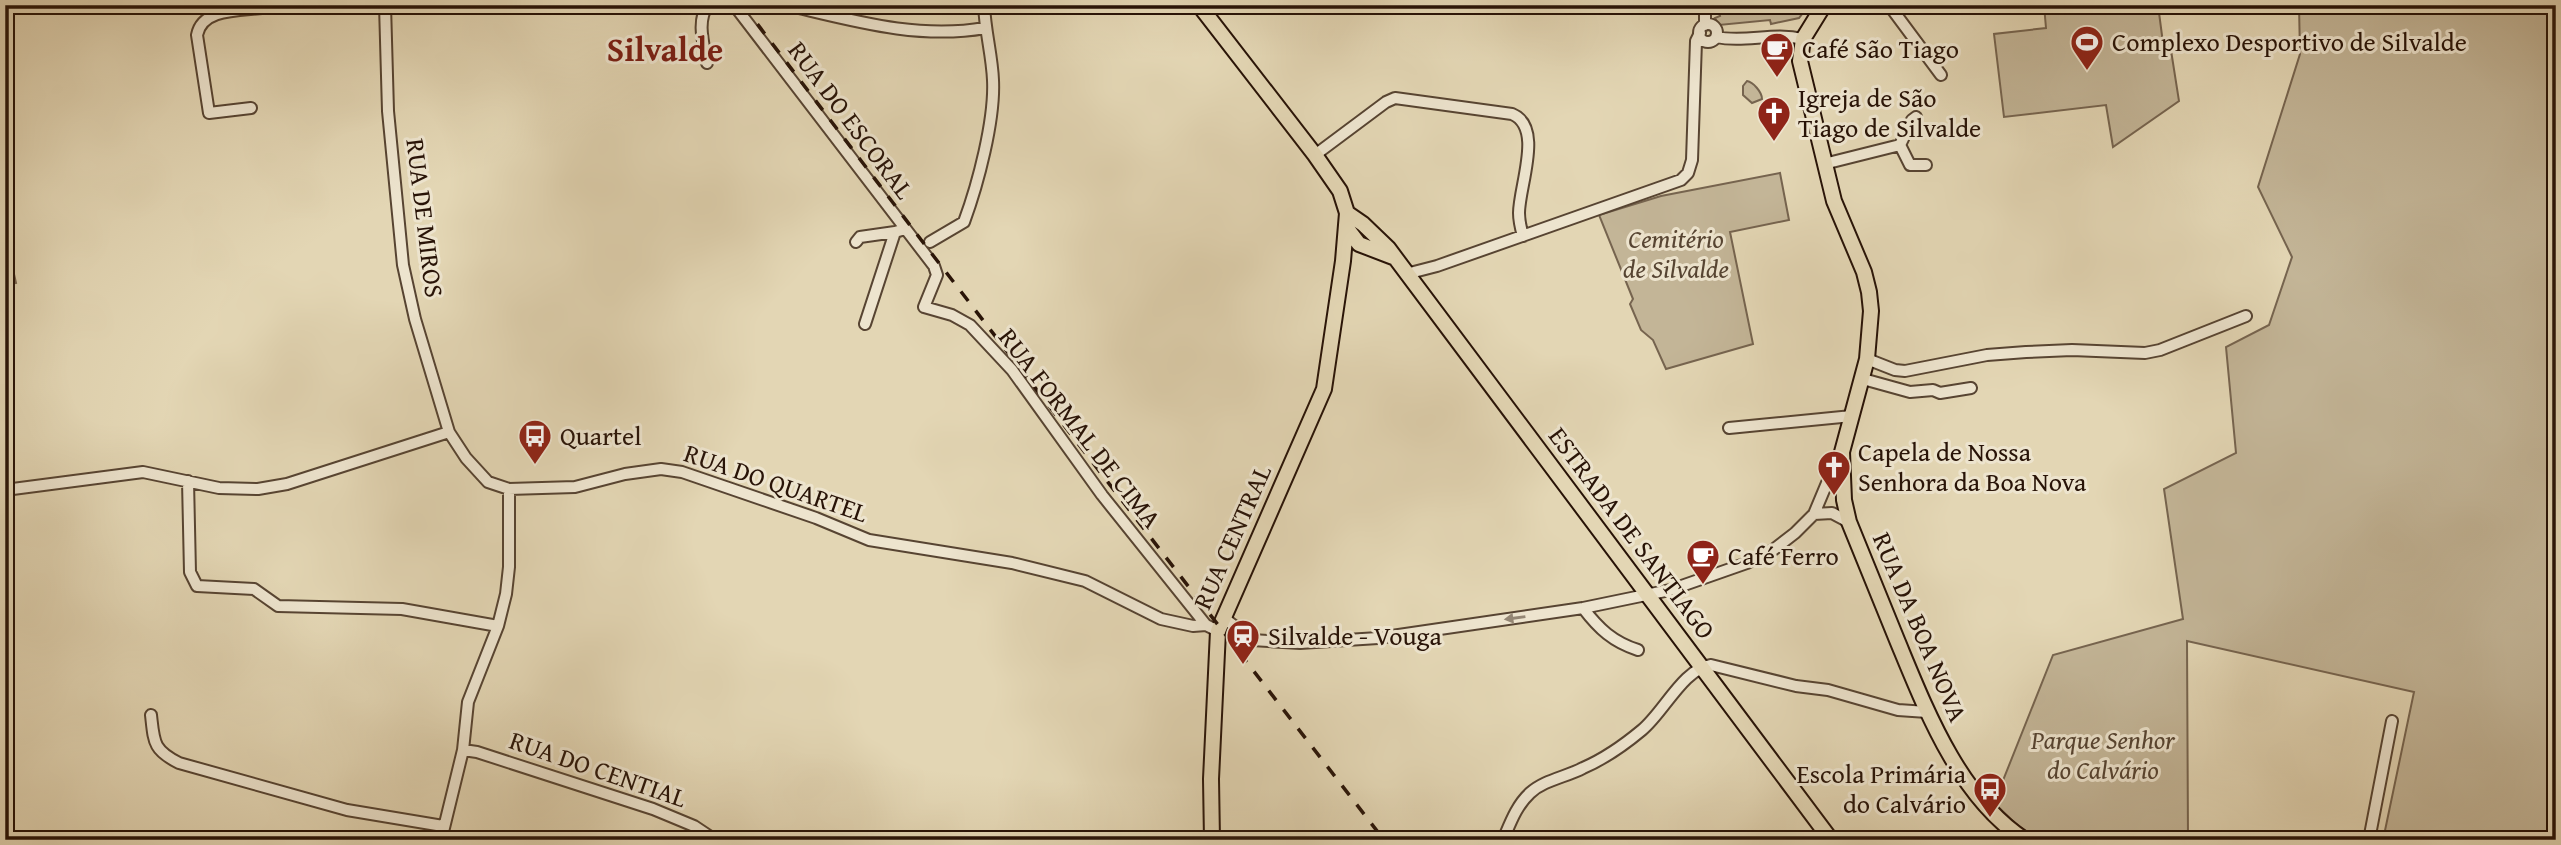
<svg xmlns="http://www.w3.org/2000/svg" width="2561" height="845" font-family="'Gentium Book Plus',serif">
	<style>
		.green { fill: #c3b597; stroke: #76644f; stroke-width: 2 }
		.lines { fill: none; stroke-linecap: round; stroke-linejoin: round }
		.minor-casing { stroke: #574432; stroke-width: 14 }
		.major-casing { stroke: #281307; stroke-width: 18 }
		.minor { stroke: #ede4ce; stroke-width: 10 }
		.major { stroke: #e3d6b4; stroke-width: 14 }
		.rail { stroke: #281307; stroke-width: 3.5; stroke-dasharray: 12 12; stroke-linecap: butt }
		.oneway { fill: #948674 }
		.labels { text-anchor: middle; stroke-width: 6; stroke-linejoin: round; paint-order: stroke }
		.poi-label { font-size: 26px; fill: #281307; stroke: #ede4ce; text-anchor: start }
		.street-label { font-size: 26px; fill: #281307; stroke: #ede4ce }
		.park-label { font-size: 26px; font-style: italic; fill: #564432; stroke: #ede4ce }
		.district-label { font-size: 33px; font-weight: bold; fill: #7a1f14; stroke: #ede4ce }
	</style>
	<rect width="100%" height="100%" fill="#e3d6b4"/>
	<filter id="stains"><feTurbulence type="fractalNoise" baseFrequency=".00286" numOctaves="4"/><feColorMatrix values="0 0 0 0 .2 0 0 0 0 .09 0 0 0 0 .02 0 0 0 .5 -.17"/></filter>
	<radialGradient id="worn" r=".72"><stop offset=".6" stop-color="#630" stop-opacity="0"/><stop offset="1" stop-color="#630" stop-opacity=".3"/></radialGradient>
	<path class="green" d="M1717,5H1809L1799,18L1771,24L1770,20L1719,25L1715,18L1720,16Z
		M2044,5H2158L2163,43L2170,44L2179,101L2113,147L2106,105L2004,117L1994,34L2046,28Z
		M2299,5H2556V840H2383L2414,692L2187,641L2188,840H2038L2015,823L1994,803L2053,655L2183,619L2164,489L2236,453L2226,347L2269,325L2292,257L2258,187L2300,54Z
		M1747,81C1753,82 1762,92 1762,99L1752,103L1743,95V86Z
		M1780,173L1789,220L1730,232L1753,344L1666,369L1653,340L1641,330L1630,304L1633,299L1599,215L1661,196Z
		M5,234L16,283L5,285Z"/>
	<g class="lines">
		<defs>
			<path id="minor" d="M385,5L388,111L403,265L415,319L449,432L466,458L488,482L509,489L575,487L625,474L661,469L682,472L816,518L869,540L1012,563L1085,581L1161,619L1193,626L1206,625L1218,631
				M734,5L934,266L937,275L924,307L952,315L970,325L1012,370L1102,495L1206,625
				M786,5C851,20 917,40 985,28
				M1705,5V25
				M1889,5L1941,75
				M2168,5V8
				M1699 33a9 9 0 1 1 18 0a9 9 0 1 1-18 0Z
				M1716,37C1745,43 1773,32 1803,39
				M707,63C704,45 696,21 708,5
				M251,108L209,113L197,35C203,3 254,13 278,5
				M1900,145L1910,165H1926
				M1315,155L1386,102L1395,98L1512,114C1544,127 1519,186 1519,213C1519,221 1521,229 1523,236
				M1824,164L1900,145L1912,120L1916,117
				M856,242L860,237L895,232
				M930,242L964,222C978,184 995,120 993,80C992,55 985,31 984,5
				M1406,274L1437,266L1681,180L1688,173L1692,160L1696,41L1700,33
				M865,324L895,232L905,229
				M1867,359L1895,370L1905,371L1987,355L2026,352L2072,350L2145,353L2160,350L2246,316
				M1863,379L1910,392L1933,390L1940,393L1971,388
				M1729,428L1852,416
				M188,481L190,572L197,586L254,589L278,606L402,609L498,626
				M5,490L143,472L219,488L258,489L287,484L449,432
				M1814,514L1832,513L1849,522
				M1583,608C1599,629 1613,642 1638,650
				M1224,618L1252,640L1300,643L1378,638L1583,608L1670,590L1747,563L1773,550L1795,533L1814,514L1827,483L1842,468
				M151,715C154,742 153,750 179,763L347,810L443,826
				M463,750L477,752L653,809L694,826L715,840
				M5,831L7,840
				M441,840L463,750L468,702L498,626L506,594L509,567V489
				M1503,840C1510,824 1516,806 1530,793C1544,780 1566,777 1583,768C1604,759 1624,745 1642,730C1664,712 1683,669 1711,665L1796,686L1828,690L1898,710L1927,712
				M2369,840L2392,721"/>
			<path id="major" d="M1199,5L1315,155L1340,191L1347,213L1343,261L1324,389L1218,631L1211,779L1212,840
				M1824,5L1803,39L1800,61L1834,201L1864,272L1869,292L1871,311L1867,359L1842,452L1844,500L1849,522C1865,561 1881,601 1897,640C1926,710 1959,797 2025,840
				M1347,213L1363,224L1388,248L1831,840
				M1346,227L1359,244L1393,257"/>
		</defs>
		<use href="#minor" class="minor-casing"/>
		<use href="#major" class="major-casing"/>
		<use href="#minor" class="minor"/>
		<use href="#major" class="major"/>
		<path class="rail" d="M743,5L925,245L1384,840"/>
	</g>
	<defs><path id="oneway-solid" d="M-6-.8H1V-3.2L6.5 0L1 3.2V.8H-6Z" transform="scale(1.75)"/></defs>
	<use class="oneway" href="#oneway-solid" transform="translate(1515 618) rotate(172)"/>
	<defs>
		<symbol id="stadium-pin" viewBox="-11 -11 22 30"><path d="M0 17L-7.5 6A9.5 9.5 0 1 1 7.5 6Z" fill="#8f2418" stroke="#ede4ce"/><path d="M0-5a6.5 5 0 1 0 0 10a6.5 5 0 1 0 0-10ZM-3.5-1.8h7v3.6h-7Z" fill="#fff"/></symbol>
		<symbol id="cafe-pin" viewBox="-11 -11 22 30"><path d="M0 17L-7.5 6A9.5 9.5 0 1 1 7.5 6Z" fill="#8f2418" stroke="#ede4ce"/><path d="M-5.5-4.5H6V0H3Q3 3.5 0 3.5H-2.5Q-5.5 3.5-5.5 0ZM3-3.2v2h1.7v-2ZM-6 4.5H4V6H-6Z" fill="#fff"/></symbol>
		<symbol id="church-pin" viewBox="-11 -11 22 30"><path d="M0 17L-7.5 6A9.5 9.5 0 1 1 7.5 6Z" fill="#8f2418" stroke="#ede4ce"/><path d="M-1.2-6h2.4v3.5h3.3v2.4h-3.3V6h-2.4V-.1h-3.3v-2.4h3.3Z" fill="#fff"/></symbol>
		<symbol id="bus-pin" viewBox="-11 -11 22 30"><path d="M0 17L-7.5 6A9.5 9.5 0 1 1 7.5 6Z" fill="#8f2418" stroke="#ede4ce"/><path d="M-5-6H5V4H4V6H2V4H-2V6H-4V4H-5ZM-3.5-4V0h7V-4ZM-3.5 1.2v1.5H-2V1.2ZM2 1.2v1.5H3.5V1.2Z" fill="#fff"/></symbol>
		<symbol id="station-pin" viewBox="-11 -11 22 30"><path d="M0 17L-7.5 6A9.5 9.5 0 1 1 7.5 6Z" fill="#8f2418" stroke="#ede4ce"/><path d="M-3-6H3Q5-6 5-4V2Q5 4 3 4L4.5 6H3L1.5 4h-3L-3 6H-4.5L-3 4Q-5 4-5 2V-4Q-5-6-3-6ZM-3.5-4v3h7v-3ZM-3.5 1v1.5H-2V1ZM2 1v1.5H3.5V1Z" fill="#fff"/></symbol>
	</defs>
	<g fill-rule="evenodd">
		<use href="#stadium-pin" x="2068" y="23" width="38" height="52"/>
		<use href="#cafe-pin" x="1758" y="30" width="38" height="52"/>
		<use href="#church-pin" x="1755" y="94" width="38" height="52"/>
		<use href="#bus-pin" x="516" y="417" width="38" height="52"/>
		<use href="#church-pin" x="1815" y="448" width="38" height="52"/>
		<use href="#cafe-pin" x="1684" y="537" width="38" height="52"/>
		<use href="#station-pin" x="1224" y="617" width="38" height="52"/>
		<use href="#bus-pin" x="1971" y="770" width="38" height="52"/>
	</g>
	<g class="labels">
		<g class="poi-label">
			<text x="2112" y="51">Complexo Desportivo de Silvalde</text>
			<text x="1802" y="58">Café São Tiago</text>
			<text x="1798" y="107">Igreja de São<tspan x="1798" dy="30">Tiago de Silvalde</tspan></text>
			<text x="560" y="445">Quartel</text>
			<text x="1858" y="461">Capela de Nossa<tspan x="1858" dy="30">Senhora da Boa Nova</tspan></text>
			<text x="1728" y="565">Café Ferro</text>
			<text x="1268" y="645">Silvalde - Vouga</text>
			<text x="1966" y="783" text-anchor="end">Escola Primária<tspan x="1966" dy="30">do Calvário</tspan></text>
		</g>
		<g class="street-label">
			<text transform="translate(851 120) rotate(53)" y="9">RUA DO ESCORAL</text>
			<text transform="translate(425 218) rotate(83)" y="9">RUA DE MIROS</text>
			<text transform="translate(1080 428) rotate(52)" y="9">RUA FORMAL DE CIMA</text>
			<text transform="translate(776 483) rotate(19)" y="9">RUA DO QUARTEL</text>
			<text transform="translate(1632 533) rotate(53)" y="9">ESTRADA DE SANTIAGO</text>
			<text transform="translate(1232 537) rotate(-66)" y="9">RUA CENTRAL</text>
			<text transform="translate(1920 627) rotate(67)" y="9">RUA DA BOA NOVA</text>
			<text transform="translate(598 769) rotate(19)" y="9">RUA DO CENTIAL</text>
		</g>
		<g class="park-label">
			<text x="1676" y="248">Cemitério<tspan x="1676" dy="30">de Silvalde</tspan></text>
			<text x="2103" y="749">Parque Senhor<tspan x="2103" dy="30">do Calvário</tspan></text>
		</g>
		<g class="district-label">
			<text x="665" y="61">Silvalde</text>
		</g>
	</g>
	<rect width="2561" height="845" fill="none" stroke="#e3d6b4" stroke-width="28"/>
	<rect x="7" y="7" width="2547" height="831" fill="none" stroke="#281307" stroke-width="3.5"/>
	<rect x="14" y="14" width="2533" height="817" fill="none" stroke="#281307" stroke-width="2"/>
	<rect width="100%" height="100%" filter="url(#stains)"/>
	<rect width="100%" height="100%" fill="url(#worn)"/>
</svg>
